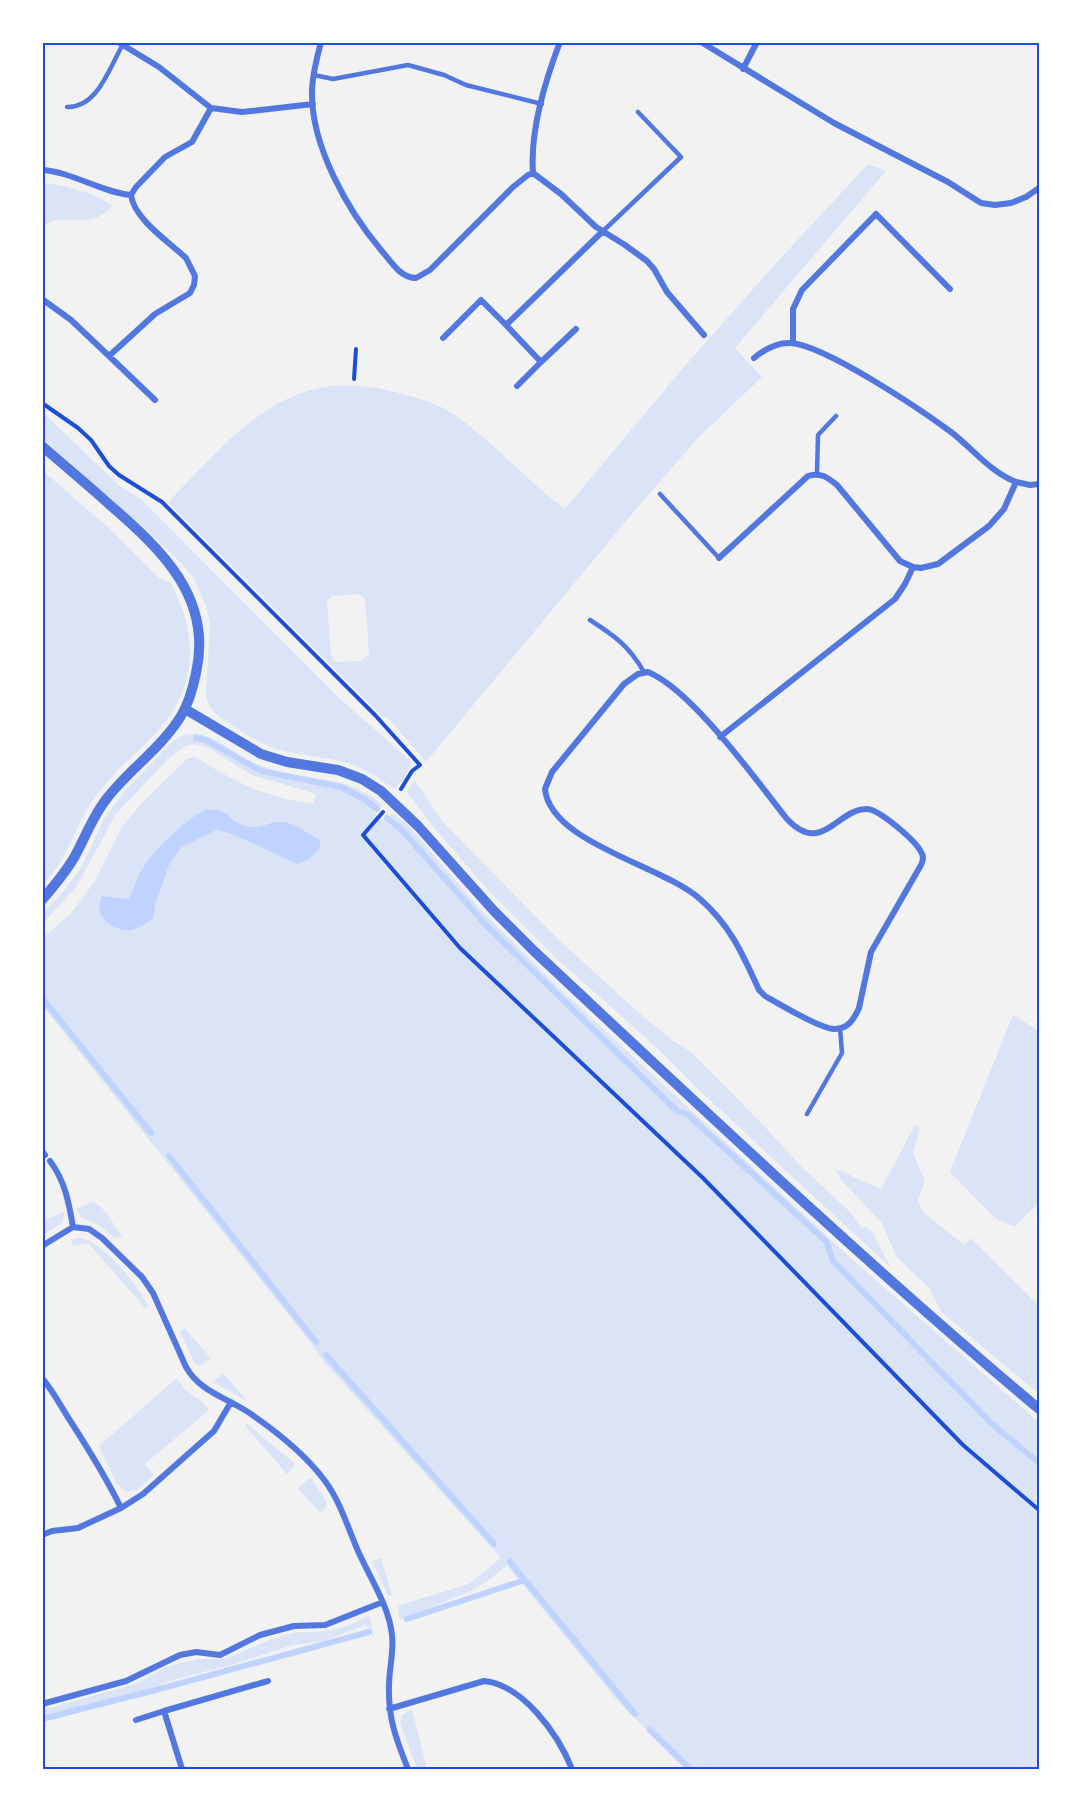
<svg xmlns="http://www.w3.org/2000/svg" width="1081" height="1811" font-family="'Noto Sans',sans-serif">
	<style>
		.green { fill: #dbe4f7; fill-rule: evenodd }
		.water { fill: #bfd3fe }
		.lines { fill: none; stroke-linecap: round; stroke-linejoin: round }
		.stream { stroke: #bfd3fe; stroke-width: 6 }
		.path { stroke: #1d4ed8; stroke-width: 4 }
		.service { stroke: #5277de; stroke-width: 4.5 }
		.minor { stroke: #5277de; stroke-width: 6 }
		.tertiary { stroke: #5277de; stroke-width: 10 }
		.neatline { fill: none; stroke: #1d4ed8; stroke-width: 2 }
	</style>
	<rect width="100%" height="100%" fill="#f2f2f2"/>
	<path class="green" d="M868,164L886,171L735,348L762,377L697,439L626,521L426,762L387,717H383L168,502C236,433 288,363 395,392C417,398 439,403 458,417C496,445 528,481 565,509L683,368L777,262ZM359,594L365,599L369,654L361,661L336,662L331,656L327,601L332,596Z
		M42,181L44,183C63,185 98,193 112,206C88,234 64,209 42,227Z
		M42,412L121,487L141,499L337,696L412,762L404,779L394,789C380,779 366,770 350,764C325,756 298,756 273,748C259,743 246,734 233,726C218,717 207,710 206,692L210,625L207,608L194,579L185,567L148,531L42,438Z
		M42,470L110,529L159,578L171,583C199,637 198,689 154,735C134,756 110,775 94,799C82,815 75,835 66,852C60,865 51,875 42,886Z
		M195,733C221,738 237,757 261,766C303,783 343,771 383,805L375,814L384,821L391,814H394L407,824L481,910L558,987L854,1261L1039,1422V1769H685L616,1699L507,1565L489,1580L473,1590L400,1620L398,1608L400,1605L469,1584L501,1558L324,1362L310,1342L42,1005V939L71,913L95,881L122,827L142,803L187,759L193,757L199,759C239,785 265,796 313,804L316,794L252,775L207,747L194,744L185,746L169,758L116,814L75,889L42,924V914L66,888L82,866L104,819L126,789L173,741L183,735Z
		M415,780L442,821L559,940L637,1011L672,1040L691,1052L764,1126L800,1165L851,1213L861,1228L866,1227L872,1232L891,1268L699,1090L658,1049L554,956L487,889L435,829L407,792Z
		M1013,1015L1039,1031V1203L1014,1227L996,1219L950,1172Z
		M915,1125L920,1128L913,1153L925,1181L918,1200L923,1212L964,1245L971,1238L1039,1306V1394L941,1312L930,1289L896,1256L882,1223L840,1179L836,1169L881,1189Z
		M93,1202C105,1206 114,1226 122,1236L116,1239L100,1226L80,1217L77,1209Z
		M64,1212L63,1222L42,1236V1221Z
		M80,1238C104,1241 138,1286 148,1306L145,1308L90,1245L84,1243L73,1246L71,1240Z
		M184,1328L211,1358L200,1366L195,1364L180,1332Z
		M223,1373L246,1399L244,1400L213,1382Z
		M177,1378C184,1394 202,1397 209,1410L145,1464L154,1475L137,1490L126,1492L117,1484L99,1446Z
		M245,1422L294,1463V1467L287,1474L246,1427Z
		M308,1479H312L327,1502L326,1507L320,1513L298,1488Z
		M381,1558L392,1595L388,1596L372,1561Z
		M369,1615L375,1642L368,1627L365,1625L324,1641L292,1645L235,1664L172,1680L142,1692L42,1717V1710L138,1683L164,1668L180,1663L198,1659H225L269,1640L297,1632H317L337,1629L354,1623Z
		M412,1709L427,1769H417L400,1723L402,1715Z"/>
	<path class="water" d="M206,809C210,810 217,809 221,811C230,815 234,823 245,826C262,830 267,821 282,822C297,823 307,834 320,840V848L309,859L297,864L230,833L217,830L181,847L169,865L155,905L153,919C146,923 138,929 130,930C112,932 92,914 102,896L128,899C134,891 134,887 137,879C148,853 183,822 206,809Z"/>
	<g class="lines">
		<path class="stream" d="M196,738L206,740L261,771L341,787L364,799L377,809
			M387,818L401,829L486,925L677,1111L687,1114L826,1241L833,1261L991,1423L1039,1463
			M42,998L151,1133
			M169,1156L316,1342
			M326,1355L494,1544
			M510,1562L635,1714
			M407,1619L525,1580
			M42,1719L152,1691L369,1632
			M650,1730L690,1769"/>
		<path class="path" d="M354,379L356,349
			M42,403L78,428L91,440L109,466L119,475L162,502L375,715L420,765L412,771L401,789
			M383,812L363,835L460,948L703,1178L963,1445L1039,1510"/>
		<path class="service" d="M314,75L333,79L408,65L444,75L466,85L542,104
			M67,107C97,108 109,69 122,46
			M602,232L681,157L638,112
			M817,473L818,435L836,416
			M660,494L719,558
			M590,620C615,636 629,646 644,672
			M807,1114L842,1053L840,1028"/>
		<path class="minor" d="M118,42L159,67L211,108L242,112L313,104
			M321,42C317,58 312,75 312,92C311,146 348,211 381,250C391,261 400,278 416,278L430,270L513,187L528,175L533,173C530,132 545,81 560,42
			M701,42L834,123L948,182L981,203L995,205L1011,203L1026,197L1039,188
			M743,69L757,42
			M42,170C73,172 100,192 131,195
			M533,173L561,194L596,227L625,245L647,261L654,269L667,292L704,335
			M42,299L71,320L109,356L155,314L190,293L194,285L195,276L186,258C169,242 134,219 131,195L136,187L165,157L192,142L211,108
			M576,329L541,362L506,325L602,232
			M443,338L481,300L506,325
			M793,343V309L802,290L876,214L950,289
			M109,356L155,400
			M754,358C765,349 777,342 791,343C826,346 920,409 951,432C972,448 990,472 1016,482
			M517,386L541,362
			M719,558L808,476C821,472 827,477 837,485L900,561L913,567
			M648,672C692,690 756,780 787,819C822,856 836,810 866,809C878,808 916,841 921,852C924,856 923,861 921,865L871,952L859,1008C854,1019 848,1029 835,1029C822,1030 779,1004 765,996L759,990C743,955 731,926 700,899C664,866 550,843 545,789L552,772L624,684L638,674Z
			M720,737L895,599L905,584L913,567L921,568L938,564L989,526L1004,509L1016,482L1030,485L1039,484
			M42,1151L45,1155
			M50,1161C65,1181 69,1203 73,1227
			M42,1246L73,1227L89,1229L102,1238L142,1277L153,1293L186,1367C200,1392 228,1398 251,1414C277,1432 306,1455 325,1481C340,1501 348,1528 358,1551C370,1578 389,1606 392,1635C394,1652 389,1669 389,1686C388,1718 396,1739 408,1769
			M42,1378C54,1392 61,1407 71,1422C89,1450 106,1477 121,1508
			M42,1535L52,1531L78,1528L121,1508L143,1494L214,1431L231,1402
			M42,1704L126,1681L180,1655L196,1652L220,1655L260,1635L294,1626L325,1625L383,1602
			M389,1709L484,1681C523,1685 558,1734 572,1769
			M164,1711L268,1681
			M136,1720L164,1711L182,1769"/>
		<path class="tertiary" d="M42,446C65,466 88,485 110,505C162,550 213,598 196,673C193,688 189,703 181,716C162,747 130,769 108,797C93,815 86,836 75,856C66,872 54,886 42,900
			M185,709L261,754L287,762L338,770L362,779L381,791L418,826L494,911L535,952C701,1107 865,1263 1039,1409"/>
	</g>
	<rect width="1081" height="1811" fill="none" stroke="#ffffff" stroke-width="87"/>
	<rect x="44" y="44" width="994" height="1724" class="neatline"/>
</svg>
